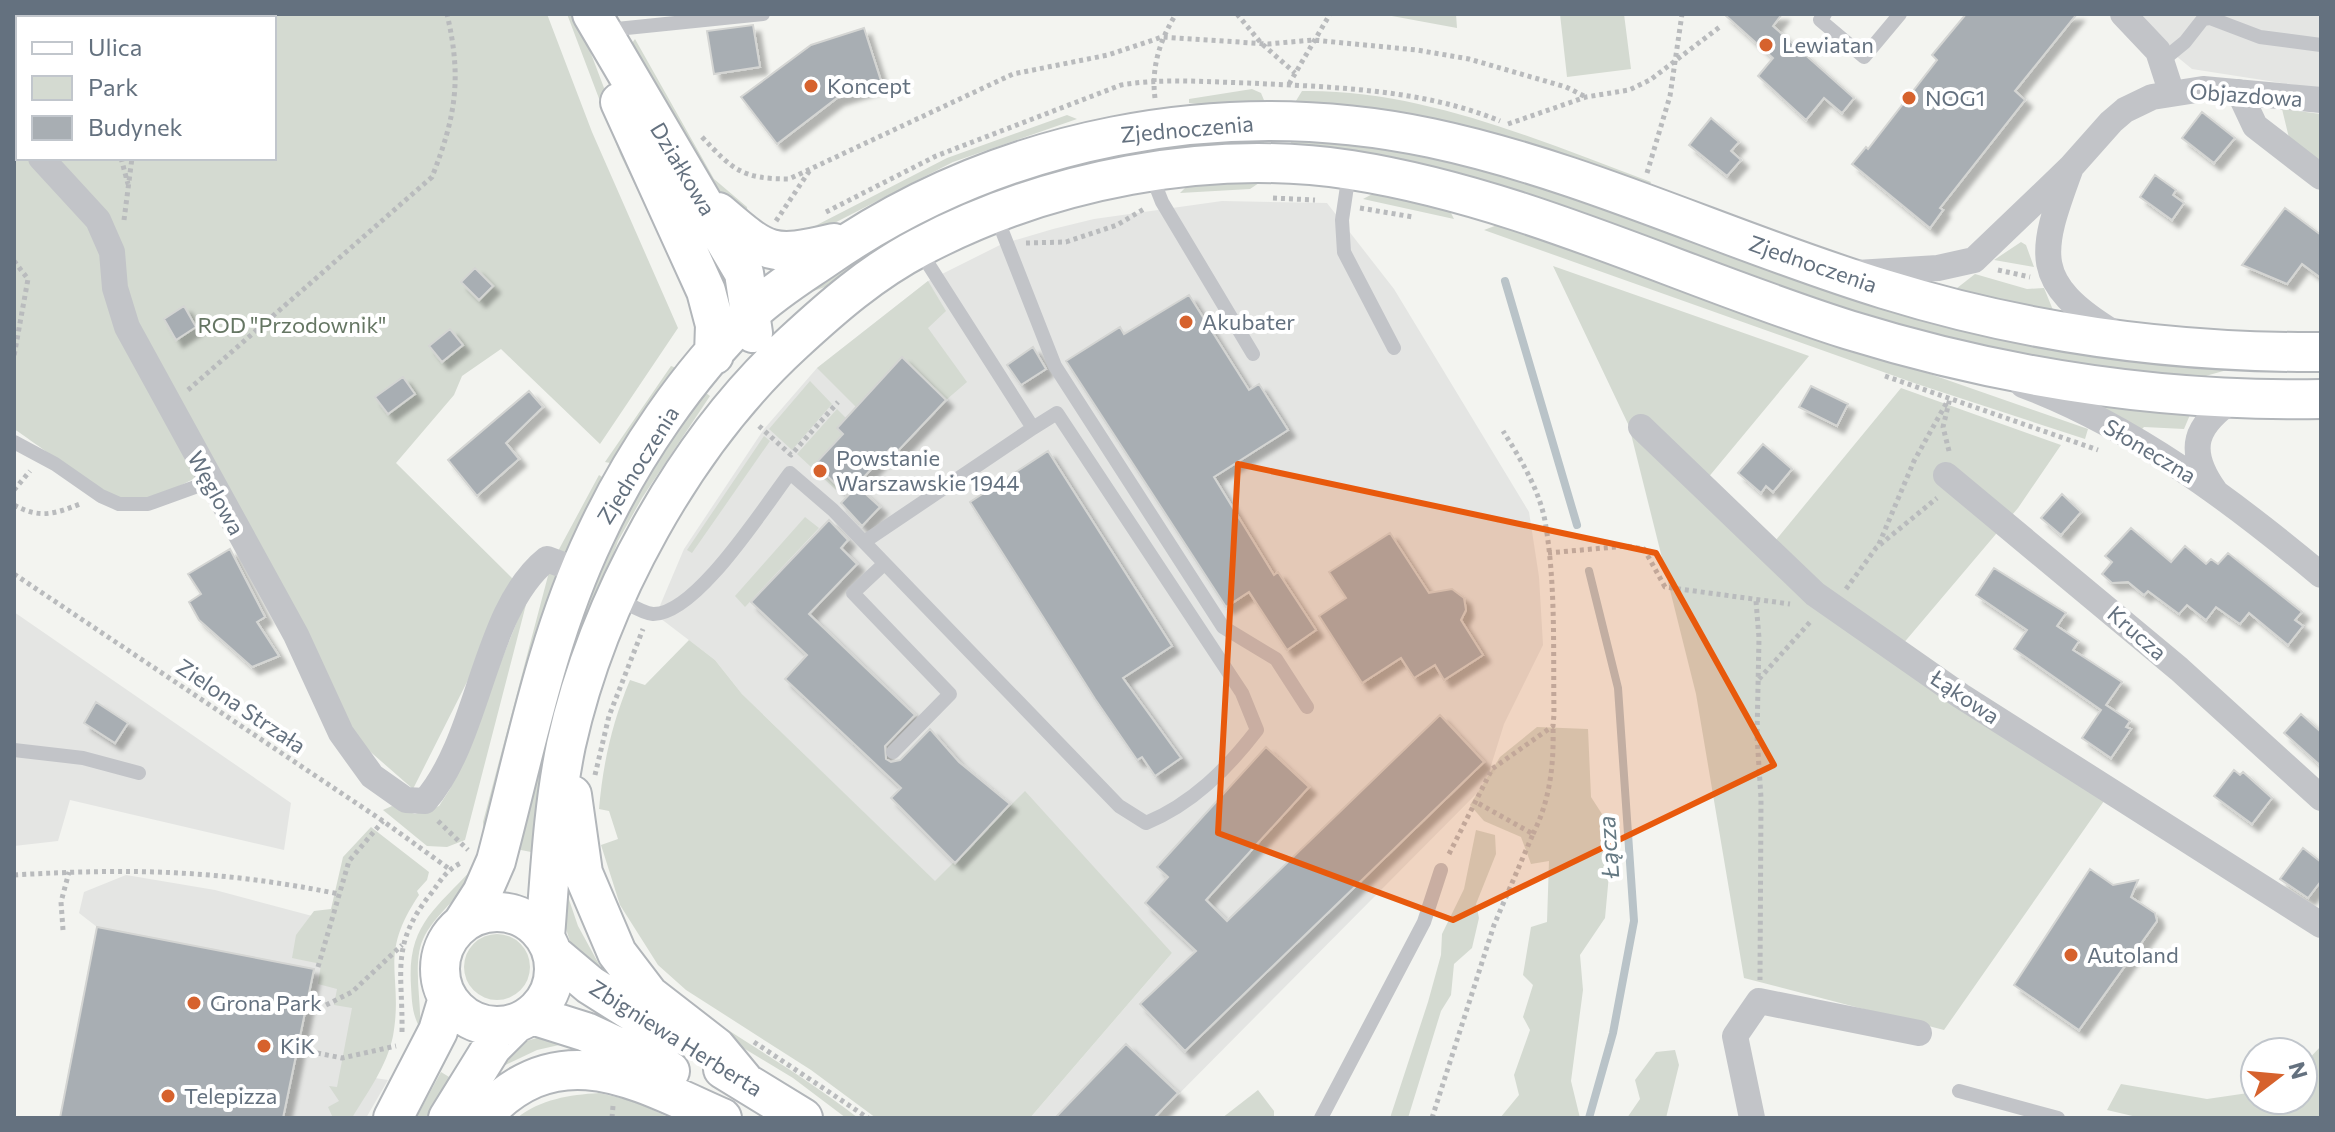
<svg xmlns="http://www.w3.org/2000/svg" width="2335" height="1132" font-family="Commissioner,sans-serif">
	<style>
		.built { fill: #e4e5e3 }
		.green { fill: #d4dad1; fill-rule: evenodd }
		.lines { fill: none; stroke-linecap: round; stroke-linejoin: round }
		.stream { stroke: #b9c3c8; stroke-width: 8 }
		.building { fill: #a8aeb3; stroke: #d4d5d3; stroke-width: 2; filter: url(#shadow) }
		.secondary-casing { stroke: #b2b6ba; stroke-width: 42 }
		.path { stroke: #b9bbbd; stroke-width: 5; stroke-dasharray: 4 4; stroke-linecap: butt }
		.lane { stroke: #c2c4c8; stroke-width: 14 }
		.street { stroke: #c2c4c8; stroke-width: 26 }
		.secondary { stroke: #fff; stroke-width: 38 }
		.marked { fill: #e8590c; fill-opacity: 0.2; stroke: #e8590c; stroke-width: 6; stroke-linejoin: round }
		.poi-dot { fill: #d6622d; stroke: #fff; stroke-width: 3 }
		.labels { text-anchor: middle; stroke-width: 8; stroke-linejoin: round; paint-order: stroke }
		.poi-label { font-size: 22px; fill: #64717f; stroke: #fff; text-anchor: start }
		.street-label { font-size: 22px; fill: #64717f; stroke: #fff }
		.park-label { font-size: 22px; fill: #657663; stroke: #fff }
		.water-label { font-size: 24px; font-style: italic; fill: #657983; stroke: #fff }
	</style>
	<defs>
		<filter id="shadow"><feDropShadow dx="7" dy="7" stdDeviation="2" flood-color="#0004"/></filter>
	</defs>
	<rect width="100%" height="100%" fill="#f3f4f0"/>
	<path class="built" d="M2125,14H2321V89L2192,69Z
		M1222,201L1327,203L1394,289L1529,512L1539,577L1543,645L1504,724L1485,785L1155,1118H1030L1172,953L935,882L742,694L715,660L656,615L684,549L764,429L817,368L928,281L1002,244L1053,229L1094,219Z
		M14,612L291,803L284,850L70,800L58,841L14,846Z
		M126,875L215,890L331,921L352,1008L355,1075L388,1080L366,1118H60L72,1052H77L76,1037L97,927L79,913L84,892Z"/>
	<path class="green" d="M14,14H547L592,132L678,328L600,444L501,349L462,376L454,395L396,463L517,583L413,789L366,748L348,725L210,471C186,482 155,501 129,500C107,499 36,443 14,429ZM18,18H274V158H18Z
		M567,14H576L662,241L620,154Z
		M1381,14H1456L1457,28Z
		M1560,14H1624L1631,69L1567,77Z
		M635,39L714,179L747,207L748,215L726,205L627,50Z
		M1252,89L1261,93L1266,105L1226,107L1189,103V99Z
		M1302,91C1422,89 1541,141 1651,182L1648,188L1291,109Z
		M2282,109L2321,114V166L2290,142Z
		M1067,115L1077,119L953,162L813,234H769L813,227L947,158Z
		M1264,136V151L1208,153L802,295C892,226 1006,174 1118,151C1165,142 1216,141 1264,136Z
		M1291,136L1411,147L2241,366L2195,379L2005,357L1291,153Z
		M1265,179L1250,189L1180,193L1188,185Z
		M1380,190L1449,209L1454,219L1363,199Z
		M1500,224L2088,429L2085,439L1917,384L1484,230Z
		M2021,242L2026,245L2034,267L1994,260Z
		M1553,266L1809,356L1702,485L1771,546L1901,388L2061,445L2018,508L1891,658L2118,781L1944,1030L1744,978L1696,694L1629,426Z
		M1975,274L2027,289L2044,288L2053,310L1952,292Z
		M928,281L946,311L928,328L967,382L946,400L902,358L856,407L817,368Z
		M671,366L679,369L615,464L605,462Z
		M810,381L832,404L792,450L769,429Z
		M702,390L710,396L642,498L618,541L599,594L540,796L531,852L516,849L586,592L637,489Z
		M2104,403L2192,410L2184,429L2144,427L2139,432L2102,408Z
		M837,409L846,418L837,428L843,434L815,464L839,487L836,490L797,454Z
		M764,436L770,441L692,553L687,550Z
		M599,475L605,479L570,555L557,553Z
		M805,517L819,528L745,607L735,596Z
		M549,572L559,576L484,836L483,822Z
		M530,589L465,840L447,847L427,846L383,810L392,806L415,814L439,806L450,789Z
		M689,640L715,660L742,694L935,881L1025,791L1172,953L1030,1118H876L811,1070L686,990L658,965L620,905L601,845L618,839L609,811L599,809C603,763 612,723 630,680L645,685Z
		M1537,727L1588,729L1591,797L1613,831L1605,918L1580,955L1583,990L1571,1081L1580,1118H1500L1519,1095L1514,1075L1530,1030L1523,1017L1533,985L1523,975L1531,927L1547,922L1549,861L1531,864L1521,837L1484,821L1470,805L1500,757Z
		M371,827L429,872L427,880L417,891L419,895C377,957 404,974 393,1036C387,1066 367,1093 352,1118H333L328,1107L339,1101L329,1086L337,1087L352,1008L334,1005L337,989L318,984L321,964L292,958L296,935L314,911L331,909L343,857Z
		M1476,830L1495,835L1496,854L1476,904L1479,918L1472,948L1454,964L1451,995L1441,1011L1408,1118H1390L1428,1002L1441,955L1442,934L1464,889Z
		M472,869C463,897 439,910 425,935C411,960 422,1000 420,1028C412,1014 412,1002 411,986C407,925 435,910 472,869Z
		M563,882L578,926L601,968C563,962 562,910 563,882Z
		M464 967a33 33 0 1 1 66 0a33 33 0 1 1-66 0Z
		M661,984C726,1032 795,1069 858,1118H846L793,1078L697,1020Z
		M544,1036L568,1043L537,1050L497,1069L519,1043Z
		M2321,1046V1118H2141L2107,1110L2121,1084L2207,1099L2255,1092V1100H2303V1065Z
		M1675,1050L1679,1065L1666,1118H1627L1640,1099L1635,1080L1656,1052Z
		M441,1072L454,1080L432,1118H416Z
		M1258,1090L1274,1111V1118H1222Z
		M599,1093L634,1101L670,1118H517C541,1099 569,1095 599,1093Z"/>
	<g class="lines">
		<path class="stream" d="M1505,281L1577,525
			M1589,1118L1613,1033L1634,921L1618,688L1589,571"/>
	</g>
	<path class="building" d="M1724,14H1782L1773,26L1854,98L1842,113L1824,98L1806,120L1758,76L1773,58Z
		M1966,14H2077L2015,91L2025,100L1940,208L1943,210L1930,228L1852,164L1866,147L1868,149L1937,60L1932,55Z
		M753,25L760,67L714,74L707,31Z
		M864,28L882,84L837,98L777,144L741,97L811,45Z
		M2202,112L2235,138L2214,163L2182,138Z
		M1711,118L1739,142L1731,151L1741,160L1727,176L1689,145Z
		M2155,175L2176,190L2173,195L2184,203L2172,220L2140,197Z
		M2285,208L2321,235V278L2302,264L2287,284L2242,265Z
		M475,268L493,286L479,300L461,282Z
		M1189,295L1249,390L1259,384L1288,430L1214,477L1274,575L1278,572L1316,630L1287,650L1249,592L1226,607L1066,361L1120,327L1124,334Z
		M184,306L196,327L176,340L164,319Z
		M450,329L463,345L442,362L429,346Z
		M1033,347L1046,369L1021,385L1007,365Z
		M902,357L946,400L896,453L891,448L847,495L815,464L843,434L837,428Z
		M403,377L415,394L388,414L375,397Z
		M1811,386L1848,404L1837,426L1799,407Z
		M529,391L543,407L506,443L519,459L477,496L448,460Z
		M1763,444L1792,469L1773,492L1766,486L1761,493L1738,473Z
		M1048,451L1172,646L1123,678L1181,758L1155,776L1142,757L1137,760L1095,699L970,502Z
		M857,486L880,507L862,526L841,503Z
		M2062,494L2081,512L2061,535L2041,518Z
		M829,520L848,540L841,548L857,564L809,614L915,715L885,746L886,759L891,762L900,760L930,729L959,762L1010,804L955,863L891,798L901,788L785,679L807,655L751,602Z
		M2131,528L2171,562L2185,546L2206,564L2211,559L2218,564L2228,553L2302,612L2295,620L2303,626L2288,645L2249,613L2240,624L2216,607L2206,620L2187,605L2179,614L2148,591L2144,595L2128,582L2112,583L2102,574L2112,562L2105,556Z
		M1390,533L1429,593L1452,589L1464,598L1466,610L1461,620L1483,655L1444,680L1435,665L1414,678L1401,658L1362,683L1319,616L1346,598L1329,572Z
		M230,549L265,617L257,622L279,656L252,667L199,620L189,602L201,594L188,574Z
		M1994,568L2066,613L2057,626L2079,641L2073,650L2122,682L2106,705L2130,721L2126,727L2131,729L2111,758L2082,738L2101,710L2014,649L2027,630L1976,595Z
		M96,702L128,723L115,743L84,723Z
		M2301,714L2321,732V766L2284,733Z
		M1440,715L1484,762L1185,1051L1140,1004L1196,951L1145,903L1168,877L1157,867L1266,747L1309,787L1206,900L1227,921Z
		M2234,770L2240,775L2243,772L2272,798L2252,824L2214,796Z
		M2303,848L2321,862V881L2308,898L2280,879Z
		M2090,869L2113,885L2138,880L2131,897L2155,913L2157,921L2079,1030L2014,985Z
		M97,927L314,969L283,1118H60Z
		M1126,1044L1178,1093L1154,1118H1055Z"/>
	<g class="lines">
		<defs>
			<path id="secondary" d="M592,14L744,273L753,333
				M620,102L706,291L715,325L714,355
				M718,212C767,254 771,258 834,243
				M572,795L583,873L617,953L649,995L716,1047L745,1082
				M440 969a57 57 0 1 1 114 0a57 57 0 1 1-114 0Z
				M462,924L482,893L496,861C525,752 546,639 595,536C632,456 688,374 751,313C773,292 799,276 824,259C999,137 1222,94 1431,138C1586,171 1733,243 1884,289C2026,333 2173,353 2321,352
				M545,937C550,873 553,808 566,745C598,601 684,443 793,343C832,307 872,272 920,247C1047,180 1208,148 1351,170C1523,197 1684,278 1849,330C2001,377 2162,402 2321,399
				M552,953L590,985L671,1036
				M532,1015L586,1032L670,1071
				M723,1069L803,1118
				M393,1118L438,1031L448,998
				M448,1118L492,1047L515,1024
				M481,1118C558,1032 636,1080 722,1118"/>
		</defs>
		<use href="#secondary" class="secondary-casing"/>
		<path class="path" d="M79,14L81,18
			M1237,14L1261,43L1295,73
			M142,18V14
			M1289,84L1330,14
			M1155,98C1151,67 1160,40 1176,14
			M1508,124L1586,97L1629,90L1650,80L1721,26
			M702,137C733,170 742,179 789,179L1013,74L1108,55L1162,37L1268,44L1313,40L1417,50L1469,59L1566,87L1586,97
			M121,158L128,184
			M1647,173L1670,96L1682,14
			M1273,198L1315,200
			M1360,208L1413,217
			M826,212L936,156L1121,85C1163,78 1205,82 1248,83C1331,87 1423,89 1500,121
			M124,220L132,158
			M776,221L810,170
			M1026,243L1066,242L1117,225L1144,209
			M14,261L28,279L14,356
			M1998,270L2030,277
			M1885,376L2098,450
			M188,390L432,177C456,116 462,78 447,14
			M759,426L791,455L838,402
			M1949,451L1943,427L1950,398
			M14,490L30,471
			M14,505C40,519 54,514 80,504
			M1879,544L1914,461L1947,402
			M1548,553L1626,546L1644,549L1665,587L1790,604
			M14,574L383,821L448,868
			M1846,589L1876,548L1937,498
			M1756,601L1759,638L1757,736L1761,798L1760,980
			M1759,679L1811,621
			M595,775L609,716L643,629
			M438,821L468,850
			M1533,834C1550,800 1554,765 1553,727
			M1449,854L1492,769L1553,726L1554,714C1553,651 1556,584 1545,521C1539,489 1520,458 1503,431
			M14,875C133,868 221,870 339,894
			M63,930L61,902L69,872
			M318,967L349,861L383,821
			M326,1005L352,992L402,945
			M402,1032C403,973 390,946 429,896C441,881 445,870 463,862
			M754,1042L868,1118
			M317,1053L342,1058L396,1046
			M612,1118L613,1106
			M1432,1118L1494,925L1533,834L1476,802"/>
		<path class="lane" d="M1825,14L1820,20L1864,57L1900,14
			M607,30L763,14
			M2163,60L2185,42L2203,19L2210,18L2260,37L2321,45
			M1349,173L1342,220L1344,252L1394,348
			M1151,174L1162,202L1253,354
			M995,213L1055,366L1223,627L1276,659L1307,707
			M14,442L55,464L101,496L119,504H148L209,482
			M864,542L1033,428
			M884,564L853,593L950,694L893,752
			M619,599C629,604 642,613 653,614C696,615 764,507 790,473L833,510L1119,806L1146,823C1192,804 1227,769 1257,730L1242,693L1057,413L1033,428L918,248
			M14,750L83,758L139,773
			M1959,1091L2058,1118
			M1321,1118L1424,922L1441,870"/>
		<path class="street" d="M2123,14L2158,51L2171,91
			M2239,92L2255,126L2321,177
			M14,129L18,133
			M41,158L98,220L112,252L115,288L127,327L296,635L341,733L372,776L406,800L425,801C481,737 483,610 547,559L579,571
			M2070,170C2039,254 2031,282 2114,333
			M1857,273L1938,268L1974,260L2071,167L2111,122L2125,110L2152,97L2203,89L2321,100
			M2023,385C2134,427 2231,500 2321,575
			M1641,427L1815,594L1961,696L2321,925
			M1946,475L2179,669L2321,798
			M2215,491C2185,449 2195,425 2235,398
			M1752,1118L1735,1036L1759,1001L1919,1033"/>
		<use href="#secondary" class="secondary"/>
	</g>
	<path class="marked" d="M1238,464L1656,553L1774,765L1453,920L1218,833Z"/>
	<g class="poi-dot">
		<circle cx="1766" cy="45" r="8"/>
		<circle cx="811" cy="86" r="8"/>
		<circle cx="1909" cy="98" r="8"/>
		<circle cx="1186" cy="322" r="8"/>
		<circle cx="820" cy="471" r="8"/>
		<circle cx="2071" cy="955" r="8"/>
		<circle cx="194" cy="1003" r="8"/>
		<circle cx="264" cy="1046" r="8"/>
		<circle cx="168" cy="1096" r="8"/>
	</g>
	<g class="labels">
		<g class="poi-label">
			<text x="1782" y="53">Lewiatan</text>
			<text x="827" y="94">Koncept</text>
			<text x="1925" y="106">NOG1</text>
			<text x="1202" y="330">Akubater</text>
			<text x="836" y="466">Powstanie<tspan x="836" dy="25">Warszawskie 1944</tspan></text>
			<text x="2087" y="963">Autoland</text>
			<text x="210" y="1011">Grona Park</text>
			<text x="280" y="1054">KiK</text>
			<text x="184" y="1104">Telepizza</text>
		</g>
		<g class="street-label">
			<text transform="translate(2246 95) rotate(4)" y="8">Objazdowa</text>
			<text transform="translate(1187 129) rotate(-5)" y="8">Zjednoczenia</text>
			<text transform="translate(683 169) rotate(59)" y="8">Działkowa</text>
			<text transform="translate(1813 264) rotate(19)" y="8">Zjednoczenia</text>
			<text transform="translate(2150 451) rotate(31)" y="8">Słoneczna</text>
			<text transform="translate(638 465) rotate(-58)" y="8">Zjednoczenia</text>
			<text transform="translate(216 493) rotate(61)" y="8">Węglowa</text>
			<text transform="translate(2137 633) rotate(41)" y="8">Krucza</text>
			<text transform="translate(1965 697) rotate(34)" y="8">Łąkowa</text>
			<text transform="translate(241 706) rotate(34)" y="8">Zielona Strzała</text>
			<text transform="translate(676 1038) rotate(32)" y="8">Zbigniewa Herberta</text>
		</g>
		<g class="park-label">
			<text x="292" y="333">ROD "Przodownik"</text>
		</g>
		<g class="water-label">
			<text transform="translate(1609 847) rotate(-94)" y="8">Łącza</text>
		</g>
	</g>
	<rect width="2335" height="1132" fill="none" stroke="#64717f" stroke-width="32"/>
	<rect x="16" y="16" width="260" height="144" fill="#ffffff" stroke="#c1c6cc" stroke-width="2"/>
	<rect x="32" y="42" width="40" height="12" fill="#ffffff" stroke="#c1c6cc" stroke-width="2"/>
	<text x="88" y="56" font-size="24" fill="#64717f">Ulica</text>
	<rect x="32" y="76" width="40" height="24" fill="#d4dad1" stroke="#c1c6cc" stroke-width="2"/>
	<text x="88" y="96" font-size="24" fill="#64717f">Park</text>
	<rect x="32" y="116" width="40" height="24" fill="#a8aeb3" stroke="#c1c6cc" stroke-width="2"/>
	<text x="88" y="136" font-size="24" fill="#64717f">Budynek</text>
	<g transform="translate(2279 1076) rotate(74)"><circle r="38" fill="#ffffff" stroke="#c1c6cc" stroke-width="2"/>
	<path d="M0-6L14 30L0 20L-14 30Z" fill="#d6622d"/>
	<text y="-12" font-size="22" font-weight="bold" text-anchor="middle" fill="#64717f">N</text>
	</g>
</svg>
